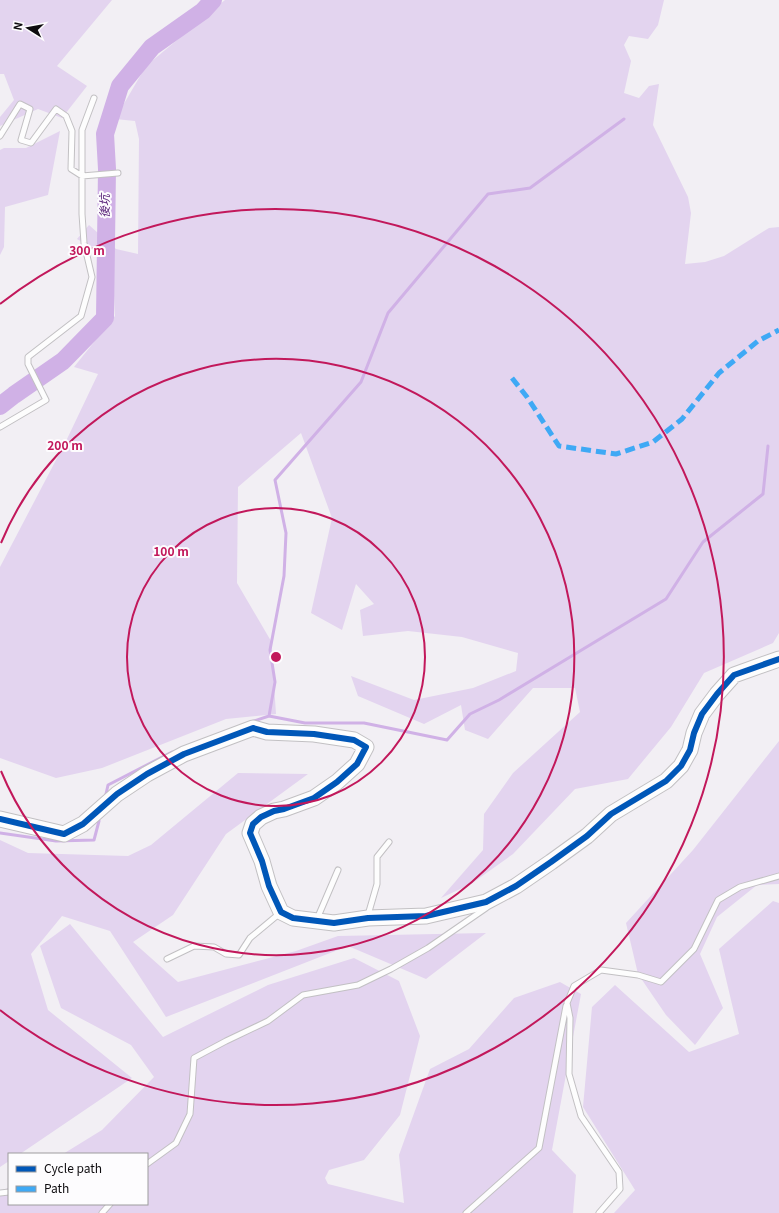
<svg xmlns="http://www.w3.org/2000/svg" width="779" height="1213" font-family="Georgia,'Noto Sans TC',serif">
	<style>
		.green { fill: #e3d4ef }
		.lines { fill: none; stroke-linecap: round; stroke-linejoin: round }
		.stream { stroke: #d0b1e6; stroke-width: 3 }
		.river { stroke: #d0b1e6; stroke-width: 18 }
		.lane-casing { stroke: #c2c0c3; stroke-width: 7 }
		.secondary-casing { stroke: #c2c0c3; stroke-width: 17 }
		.lane { stroke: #fdfdfd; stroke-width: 5 }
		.secondary { stroke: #fdfdfd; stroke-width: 15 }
		.quiet { stroke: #3fa9f5; stroke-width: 5; stroke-dasharray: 10 5; stroke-linecap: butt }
		.cycleway-casing { stroke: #fdfcfe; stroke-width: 8 }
		.cycleway { stroke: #0057b8; stroke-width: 6 }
		.ring { fill: none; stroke: #c2185b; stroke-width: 2 }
		.labels { text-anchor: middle; stroke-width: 4; stroke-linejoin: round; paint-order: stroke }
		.water-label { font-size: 12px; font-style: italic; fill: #5c277c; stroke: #fdfcfe }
		.centre { fill: #c2185b; stroke: #fdfcfe; stroke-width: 2 }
		.ring-label { font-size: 12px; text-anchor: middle; font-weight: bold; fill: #c2185b; stroke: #fdfcfe; stroke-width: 4; stroke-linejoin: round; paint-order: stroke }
	</style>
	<rect width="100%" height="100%" fill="#f2eff4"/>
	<path class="green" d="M0,0H112L57,66L87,86L62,118L38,109L0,126V117L14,100L4,74H0Z
		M225,0H664L658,25L648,39L629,36L624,45L631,61L624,93L639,98L649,86L659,84L653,125L688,197L691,213L685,264L705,262L724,256L769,228L779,227V633L773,643L704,673L671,727L628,779L575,789L513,854L471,884L441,898L483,850L484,814L513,773L580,712L575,688H533L488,739L465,730L461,705L424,724L358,696L351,676L414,700L473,688L516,671L518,653L462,637L408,631L363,636L360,610L374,604L356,584L342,630L311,613L332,518L301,433L238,487L237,583L271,641L276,714L226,719L102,768L56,778L0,758V567L67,439L98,374L74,367L115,316L113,277L99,252L77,239L89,225L116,249L138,254L139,139L135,121L115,119L146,66Z
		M60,131L48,195L5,207L4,247L0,255V150L4,148H26Z
		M779,741V884L757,885L717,917L700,954L723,1008L695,1045L666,1015L638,974L626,923L693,850Z
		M238,773L308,774L226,834L173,915L133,942L178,982L296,951L338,936L486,933L426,979L348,946L166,1017L110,931L62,916L31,954L48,1010L132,1078L20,1154H9V1161L0,1167V840L28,853L128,856L151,845Z
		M773,901L779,903V1213H614L635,1190L583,1107L592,1007L615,985L689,1052L739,1034L719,949Z
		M70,924L163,1037L268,985L354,958L399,981L420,1036L400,1115L364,1160L329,1170L325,1178L328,1184L404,1203L399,1155L430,1069L469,1049L514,998L560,982L581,994L552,1150L576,1175L573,1213H0V1193L9,1187V1204H147V1154H63L102,1130L154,1077L131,1045L61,1008L40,946Z"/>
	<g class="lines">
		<path class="stream" d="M269,716L305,723H364L447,740L470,714L499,700L666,599L703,542L763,494L768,446
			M251,722L269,716L275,682L270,650L284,576L286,533L275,480L361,382L388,313L488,194L530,188L624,119
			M106,794L108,785L172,752
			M0,833L56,841L94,840L99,821"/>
		<path class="river" d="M0,406L14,395L63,361L105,318L107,169L105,134L120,86L152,47L203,11L213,0"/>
		<defs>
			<path id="lane" d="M0,136L20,104L30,109L21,140L31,143L56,109L66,116L72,131L71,169L82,176L118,173
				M0,427L46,400L28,364V357L81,316L92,277L84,243L82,214V130L94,98
				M368,915L377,884V857L389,842
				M317,919L338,870
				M167,959L194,946L214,947L226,954L239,955L250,938L280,913
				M147,1164L176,1143L190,1114L194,1058L226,1041L268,1021L303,995L358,985L391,969L428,948L486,908
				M0,1193L9,1192
				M102,1213L110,1204
				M466,1213L539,1148L566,1006
				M599,1213L620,1189L619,1172L581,1116L569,1074L570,1018L567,1003L574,986L601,970L638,975L661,982L694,949L718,900L740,887L779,876"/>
			<path id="secondary" d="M0,819L64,834L83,824L117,794L147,774L184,754L253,728L267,732L314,734L354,740L366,747L357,764L337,782L314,798L284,809L274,811L261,817L253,824L250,833L262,861L269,886L281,912L293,918L334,923L368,918L426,916L486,902L516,886L551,862L587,836L611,814L666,781L681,766L690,750L694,733L702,714L717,694L734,675L779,659"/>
		</defs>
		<use href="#lane" class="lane-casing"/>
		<use href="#secondary" class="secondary-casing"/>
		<use href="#lane" class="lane"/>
		<use href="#secondary" class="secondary"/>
		<path class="quiet" d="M512,378L527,397L559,446L616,454L653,442L682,419L719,373L758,341L779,330"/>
		<defs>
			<path id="cycleway" d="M0,819L64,834L83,824L117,794L147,774L184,754L253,728L267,732L314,734L354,740L366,747L357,764L337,782L314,798L284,809L274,811L261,817L253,824L250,833L262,861L269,886L281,912L293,918L334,923L368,918L426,916L486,902L516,886L551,862L587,836L611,814L666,781L681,766L690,750L694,733L702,714L717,694L734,675L779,659"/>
		</defs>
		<use href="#cycleway" class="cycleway-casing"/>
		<use href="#cycleway" class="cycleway"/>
	</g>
	<g class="ring">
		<circle cx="276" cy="657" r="149"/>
		<path d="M1 543A298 298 0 1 1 1 771"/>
		<path d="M0 304A448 448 0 1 1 0 1010"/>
	</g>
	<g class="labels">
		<g class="water-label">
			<text transform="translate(105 206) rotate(-90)" y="4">後坑</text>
		</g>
	</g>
	<circle cx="276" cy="657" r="6" class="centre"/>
	<g class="ring-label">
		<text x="87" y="255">300 m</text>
		<text x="65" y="450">200 m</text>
		<text x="171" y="556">100 m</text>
	</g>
	<rect x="8" y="1153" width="140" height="52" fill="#fdfcfe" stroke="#9d9c9e"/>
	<rect x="16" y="1166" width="20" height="6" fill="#0057b8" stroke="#9d9c9e"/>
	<text x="44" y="1173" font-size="12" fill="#0e0c0f">Cycle path</text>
	<rect x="16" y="1186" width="20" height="6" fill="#3fa9f5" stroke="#9d9c9e"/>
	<text x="44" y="1193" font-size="12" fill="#0e0c0f">Path</text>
	<g transform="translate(28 28) rotate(281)" stroke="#fdfcfe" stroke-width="3" paint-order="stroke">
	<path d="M0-3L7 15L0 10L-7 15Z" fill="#0e0c0f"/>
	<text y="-6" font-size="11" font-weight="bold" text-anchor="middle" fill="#0e0c0f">N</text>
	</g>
</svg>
